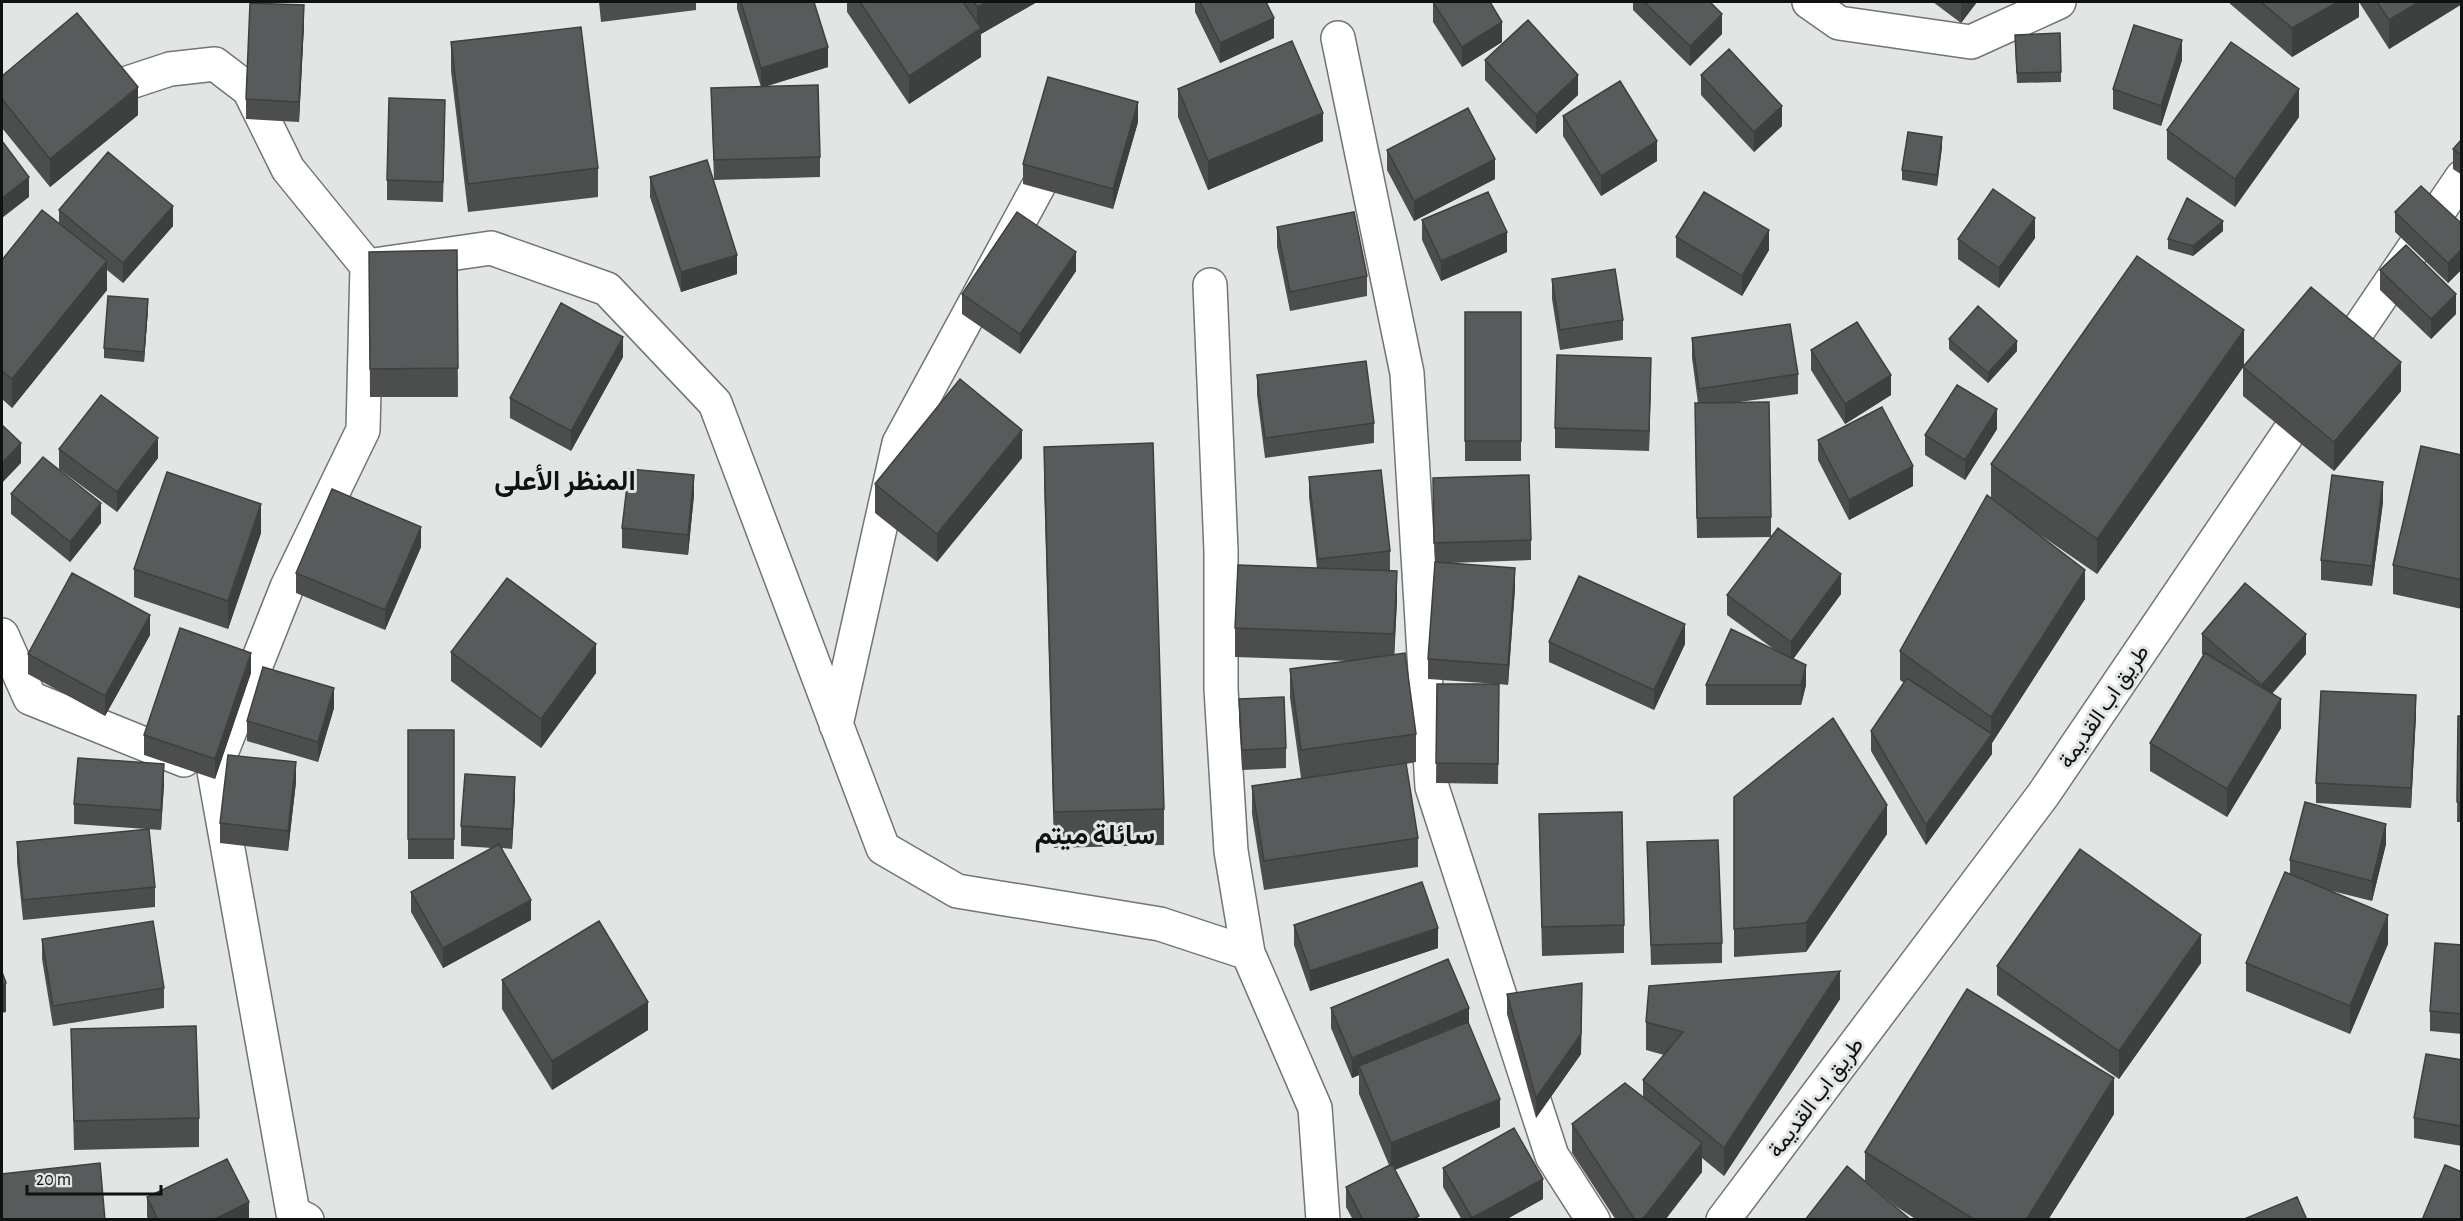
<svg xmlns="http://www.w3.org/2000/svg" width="2463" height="1221" font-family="'Alegreya Sans',Vazirmatn,sans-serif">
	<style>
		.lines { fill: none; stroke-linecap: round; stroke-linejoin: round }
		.minor-casing { stroke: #727573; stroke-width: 36 }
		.tertiary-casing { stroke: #727573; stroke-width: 36 }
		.minor { stroke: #fff; stroke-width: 33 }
		.tertiary { stroke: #fff; stroke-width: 33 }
		.wall { fill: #4c4e4e }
		.shaded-wall { fill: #3e4040 }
		.building { fill: #585b5b; stroke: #3e4040; stroke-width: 1.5 }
		.labels { text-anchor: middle; stroke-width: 6; stroke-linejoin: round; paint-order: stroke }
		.street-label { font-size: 22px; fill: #101111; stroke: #e1e5e3 }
		.district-label { font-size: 28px; font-weight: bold; fill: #101111; stroke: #e1e5e3 }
	</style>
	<rect width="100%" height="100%" fill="#e1e5e3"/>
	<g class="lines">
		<defs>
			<path id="minor" d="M1809,2L1839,23L1971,42L2059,2
				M1338,38L1407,373L1432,787L1552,1156L1593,1220
				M91,95L170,69L215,64L249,90L288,169L367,266L363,430L287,587L214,771L293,1213L307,1220
				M367,266L491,248L607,289L715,403L883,848L957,891L1160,924L1248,953L1315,1108L1323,1220
				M1210,285L1221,551V689L1231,851L1248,953
				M2,635L30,698L184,760
				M836,725L899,443L1058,150"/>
			<path id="tertiary" d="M1723,1220L2043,795L2462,177"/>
		</defs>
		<use href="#minor" class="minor-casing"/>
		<use href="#tertiary" class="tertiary-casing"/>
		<use href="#minor" class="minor"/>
		<use href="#tertiary" class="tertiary"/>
	</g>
	<path class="wall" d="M599,2H696V10L601,22Z
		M737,2H814L828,67L766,86L820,157V177L714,180L711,88L761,87L737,9Z
		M847,2H1037L981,34V57L909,104L847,12Z
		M1195,2H1266L1274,38L1220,63L1195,12Z
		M1433,2L1502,42L1462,67L1433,22Z
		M1633,2H1710L1722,34L1690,66L1633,10Z
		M1933,2H1977L1961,23Z
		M2228,2H2462V4L2389,49L2359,2V17L2292,57Z
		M304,25L299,122L246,119V99Z
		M451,42L598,168V197L468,212L451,71Z
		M2015,45L2061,72V82L2017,83Z
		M1485,60L1578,95L1536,134L1485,80Z
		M2182,60L2161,126L2113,109V89Z
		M1701,75L1782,126L1754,152L1701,95Z
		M2,76L138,115L50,187L2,128Z
		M1178,89L1323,141L1208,190L1178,117Z
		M1563,116L1657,161L1601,196L1563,136Z
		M2299,117L2235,207L2167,159V130Z
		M445,120L443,202L387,200V180Z
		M1138,122L1113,209L1023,184V164Z
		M2462,139V175L2453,169V149Z
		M1942,147L1937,186L1902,180V170Z
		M1387,150L1495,179L1414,221L1387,170Z
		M650,177L737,274L681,292L650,197Z
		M59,210L173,226L123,283L107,270V290L12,408L2,399V260L59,223Z
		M2395,212L2462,224V269L2448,283L2395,232Z
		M1422,220L1507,252L1441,281L1422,240Z
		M1277,227L1367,276V296L1290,311L1277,247Z
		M2223,231L2193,256L2168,249V239Z
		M1676,237L1769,250L1742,296L1676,257Z
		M2035,238L1999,288L1958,259V239Z
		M457,250L458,397H370L369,252Z
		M2380,270L2456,314L2431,339L2380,290Z
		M1076,271L1020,354L962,314V294Z
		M1552,279L1623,320V340L1560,350L1552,299Z
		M148,309L144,362L104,358V348Z
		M1465,312H1521V461H1465Z
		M1692,338L1798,374V394L1739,402L1771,517V537L1697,538L1695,423L1698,403L1692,358Z
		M1949,339L2017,351L1988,383L1949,349Z
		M1811,350L1891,395L1845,424L1811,370Z
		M623,357L571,451L510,418V398Z
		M2244,366L2097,574L2030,528L2085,599L1992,743V754L1926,845L1871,751V731L1904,683L1900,680V651L1991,497V464Z
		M2243,367L2401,391L2334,471L2243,396Z
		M1257,375L1374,423V443L1265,458L1257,395Z
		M1651,378L1649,451L1555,448V428Z
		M2462,390V414H2461V394Z
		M1997,429L1965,480L1925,455V435Z
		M1818,440L1913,486L1849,520L1818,460Z
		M1044,447L1164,809V845L1054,848L1044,483Z
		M59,449L158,458L117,512L59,469Z
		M2462,455V609L2393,594V565Z
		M1022,458L937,562L875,513V484Z
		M1309,477L1390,551V571L1397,600L1394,655L1416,734V762L1406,764L1418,838V867L1264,890L1252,814V786L1301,778L1290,698V669L1351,661L1235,657V628L1317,568L1309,497Z
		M11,494L101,523L70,562L11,514Z
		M694,495L688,555L622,548V528Z
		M1433,498L1531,540V560L1449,563L1515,588L1508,685L1499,684L1498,784L1436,783L1437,684H1498L1428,679V659L1435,563Z
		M2383,502L2372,586L2321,580V560Z
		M261,533L228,629L134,597V569Z
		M421,547L385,630L296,593V573Z
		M1841,594L1793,659L1806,685L1801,705H1706V685L1775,650L1727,615V595Z
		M2202,634L2306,654L2272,694L2281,728L2227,817L2150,771V743L2203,655L2202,654Z
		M150,635L105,716L28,674V654Z
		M1549,642L1685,644L1654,710L1549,662Z
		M451,652L596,673L541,748L451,681Z
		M251,673L215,779L144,755V735Z
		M1239,699L1286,748V768L1242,770L1239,719Z
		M334,708L318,762L247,741V721Z
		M2416,715L2411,808L2316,803V783Z
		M2458,716H2462V822H2457Z
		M408,730H454V859H408Z
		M296,782L288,851L220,843V823Z
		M164,784L161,830L74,824V804Z
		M515,796L512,849L502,848L531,920L443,968L411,912V892L492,848L461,846V826Z
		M1734,797L1887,834L1806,952L1734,957Z
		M1539,814L1624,925V953L1542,956Z
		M17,842L155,887V907L23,920L17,862Z
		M1647,842L1722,943V963L1651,965Z
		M2386,844L2372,901L2328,890L2388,944L2350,1034L2246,991V963L2290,874V860Z
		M1294,925L1438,948L1310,991L1294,945Z
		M42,939L164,988V1008L53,1026L42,959Z
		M2462,945V1034L2430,1031V1011Z
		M2201,963L2119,1079L1997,995V966Z
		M502,980L648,1030L552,1090L502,1009Z
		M1507,994L1582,1003L1581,1054L1536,1118L1507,1014Z
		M1840,999L1724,1176L1702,1158V1172L1665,1220H1616L1572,1153V1124L1643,1097V1080L1664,1055L1646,1050V1022Z
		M1331,1008L1469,1025L1500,1127L1395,1170L1419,1220H1353L1346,1207V1187L1389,1165L1359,1094V1075L1352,1078L1331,1028Z
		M71,1029L199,1118V1147L74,1150Z
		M2462,1060V1146L2414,1138V1118Z
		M2114,1114L2048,1220H1917L1897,1207L1865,1181V1152Z
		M1443,1168L1543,1199L1505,1220H1462L1443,1187Z
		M147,1197L249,1220H149L147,1217Z"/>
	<path class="shaded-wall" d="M988,2H1037L981,34V57L909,104V76L977,31V7Z
		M1961,2H1977L1961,23Z
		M2338,2H2359V17L2292,57V28Z
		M2419,2H2462V4L2389,49V20Z
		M304,5V25L299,122V102Z
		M1722,14V34L1690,66V46Z
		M1274,18V38L1220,63V43Z
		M1502,22V42L1462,67V47Z
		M2182,40V60L2161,126V106Z
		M828,47V67L761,88V68Z
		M1578,75V95L1536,134V115Z
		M138,87V115L50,187V159Z
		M2299,89V117L2235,207V179Z
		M1138,102V122L1113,209V189Z
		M1782,106V126L1754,152V132Z
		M1323,113V141L1208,190V161Z
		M1942,137V147L1937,186V175Z
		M1657,141V161L1601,196V176Z
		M1495,159V179L1414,221V201Z
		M29,177V197L2,218V198Z
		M173,206V226L123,283V263Z
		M2035,218V238L1999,288V268Z
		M2223,221V231L2193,256V246Z
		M1769,230V250L1742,296V276Z
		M1507,232V252L1441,281V261Z
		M2462,249V269L2448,283V263Z
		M1076,252V271L1020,354V334Z
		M737,255V274L681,292V272Z
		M107,261V290L12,408V379Z
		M2456,294V314L2431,339V319Z
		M148,299V309L144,362V352Z
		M2244,330V366L2097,574V539Z
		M623,337V357L571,451V431Z
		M2017,341V351L1988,383V373Z
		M1651,358V378L1649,451V431Z
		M2401,362V391L2334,471V442Z
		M1891,375V395L1845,424V404Z
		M1997,409V429L1965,480V460Z
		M1022,430V458L937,562V534Z
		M158,438V458L117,512V492Z
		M21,443V463L2,483V463Z
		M1913,466V486L1849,520V500Z
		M694,475V495L688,555V535Z
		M2383,482V502L2372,586V566Z
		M101,503V523L70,562V542Z
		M261,504V533L228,629V601Z
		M421,527V547L385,630V610Z
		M1515,568V588L1508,685V665Z
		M2085,570V599L1992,743V754L1926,845V825L1991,736V717Z
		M1397,571V600L1394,662V634Z
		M1841,574V594L1791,662V642Z
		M150,615V635L105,716V696Z
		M1685,624V644L1654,710V690Z
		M2306,634V654L2262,705V685Z
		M596,644V673L541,748V719Z
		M251,653V673L215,779V759Z
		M1806,665V685L1801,705V685Z
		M334,688V708L318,762V742Z
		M2416,695V715L2411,808V788Z
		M2281,699V728L2227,817V789Z
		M296,762V782L288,851V831Z
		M164,764V784L161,830V810Z
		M515,777V796L512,849V829Z
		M1887,805V834L1806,952V923Z
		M2386,824V844L2372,901V881Z
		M531,900V920L443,968V948Z
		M2388,915V944L2350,1034V1006Z
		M1438,928V948L1310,991V971Z
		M2201,935V963L2119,1079V1051Z
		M1840,971V999L1724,1176V1148Z
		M6,983V1012L2,1013V985Z
		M1582,983L1581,1054L1536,1118V1098Z
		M648,1002V1030L552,1090V1061Z
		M1469,1008V1028L1359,1066V1075L1352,1078V1058Z
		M2114,1078V1114L2048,1220H2026Z
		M1500,1099V1127L1391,1171V1143Z
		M1702,1143V1172L1665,1220H1642Z
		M1543,1179V1199L1505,1220H1472V1218Z
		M249,1202V1220H213Z"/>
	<path class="building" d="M741,2H814L828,47L761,68Z
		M860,2H963L981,28L909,76Z
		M974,2H988L977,7Z
		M1200,2H1266L1274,18L1220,43Z
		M1433,2H1490L1502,22L1462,47Z
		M1644,2H1710L1722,14L1690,46Z
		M2261,2H2338L2292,28Z
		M2377,2H2419L2389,20Z
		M250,3L304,5L299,102L246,99Z
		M77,13L138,87L50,159L2,99V76Z
		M1528,20L1578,75L1536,115L1485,60Z
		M2134,25L2182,40L2161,106L2113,89Z
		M581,27L598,168L468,184L451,42Z
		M2060,33L2061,72L2017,73L2015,35Z
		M1292,41L1323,113L1208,161L1178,89Z
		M2231,42L2299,89L2235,179L2167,130Z
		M1729,49L1782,106L1754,132L1701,75Z
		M1048,77L1138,102L1113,189L1023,164Z
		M1620,81L1657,141L1601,176L1563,116Z
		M818,85L820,157L714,160L711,88Z
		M389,98L445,100L443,182L387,180Z
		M1468,108L1495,159L1414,201L1387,150Z
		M1908,132L1942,137L1937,175L1902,170Z
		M2462,139V155L2453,149Z
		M2,141L29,177L2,198Z
		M108,152L173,206L123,263L59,210Z
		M707,160L737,255L681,272L650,177Z
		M2421,186L2462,224V249L2448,263L2395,212Z
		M1993,189L2035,218L1999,268L1958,239Z
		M1488,192L1507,232L1441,261L1422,220Z
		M1704,192L1769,230L1742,276L1676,237Z
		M2187,198L2223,221L2193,246L2168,239Z
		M42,210L107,261L12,379L2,371V260Z
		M1017,212L1076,252L1020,334L962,294Z
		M1354,212L1367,276L1290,292L1277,227Z
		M2406,245L2456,294L2431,319L2380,270Z
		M457,250L458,368L370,369L369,252Z
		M2137,256L2244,330L2097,539L1991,464Z
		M1615,269L1623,320L1560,330L1552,279Z
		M2311,287L2401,362L2334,442L2243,367Z
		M108,296L148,299L144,352L104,348Z
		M561,303L623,337L571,431L510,398Z
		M1978,306L2017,341L1988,373L1949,339Z
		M1465,312H1521V441H1465Z
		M1857,322L1891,375L1845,404L1811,350Z
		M1790,324L1798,374L1699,389L1692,338Z
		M1557,355L1651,358L1649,431L1555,428Z
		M1366,361L1374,423L1265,438L1257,375Z
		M960,379L1022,430L937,534L875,484Z
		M1957,385L1997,409L1965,460L1925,435Z
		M101,395L158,438L117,492L59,449Z
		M1769,402L1771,517L1697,518L1695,403Z
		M1882,407L1913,466L1849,500L1818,440Z
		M2,425L21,443L2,463Z
		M1153,443L1164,809L1054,812L1044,447Z
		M2421,446L2462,455V580L2393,565Z
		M43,457L101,503L70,542L11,494Z
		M629,469L694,475L688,535L622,528Z
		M1381,470L1390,551L1318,559L1309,477Z
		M167,472L261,504L228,601L134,569Z
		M1529,475L1531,540L1434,543L1433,478Z
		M2332,475L2383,482L2372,566L2321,560Z
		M332,489L421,527L385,610L296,573Z
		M1987,495L2085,570L1991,717L1900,651Z
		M1778,528L1841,574L1791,642L1727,595Z
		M1435,562L1515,568L1508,665L1428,659Z
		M1238,565L1397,571L1394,634L1235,628Z
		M72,573L150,615L105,696L28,654Z
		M1579,576L1685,624L1654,690L1549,642Z
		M507,578L596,644L541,719L451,652Z
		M2245,583L2306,634L2262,685L2202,634Z
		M180,628L251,653L215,759L144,735Z
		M1731,629L1806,665L1801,685H1706Z
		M1405,653L1416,734L1301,750L1290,669Z
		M2205,653L2281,699L2227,789L2150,743Z
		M263,667L334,688L318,742L247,721Z
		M1907,678L1992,734L1926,825L1871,731Z
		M1437,684H1499L1498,764L1436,763Z
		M2321,691L2416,695L2411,788L2316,783Z
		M1284,697L1286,748L1242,750L1239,699Z
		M2458,716H2462V803L2457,802Z
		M1833,718L1887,805L1806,923L1734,929V797Z
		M408,730H454V839H408Z
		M228,755L296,762L288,831L220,823Z
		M78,758L164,764L161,810L74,804Z
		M1406,763L1418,838L1264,861L1252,786Z
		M465,774L515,777L512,829L461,826Z
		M2305,802L2386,824L2372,881L2290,860Z
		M1622,812L1624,925L1542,927L1539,814Z
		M149,829L155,887L23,900L17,842Z
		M1718,840L1722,943L1651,945L1647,842Z
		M499,844L531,900L443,948L411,892Z
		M2080,849L2201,935L2119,1051L1997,966Z
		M2285,872L2388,915L2350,1006L2246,963Z
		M1422,882L1438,928L1310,971L1294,925Z
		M153,921L164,988L53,1006L42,939Z
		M599,921L648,1002L552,1061L502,980Z
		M2435,943L2462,945V1014L2430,1011Z
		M1448,959L1469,1008L1352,1058L1331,1008Z
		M1840,971L1724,1148L1643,1080L1683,1032L1646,1022L1649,986Z
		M2,972L6,983L2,985Z
		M1582,983L1581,1034L1536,1098L1507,994Z
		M1967,989L2114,1078L2026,1220H1975L1865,1152Z
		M1468,1022L1500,1099L1391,1143L1359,1066Z
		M196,1026L199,1118L74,1121L71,1029Z
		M2426,1054L2462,1060V1126L2414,1118Z
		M1625,1083L1702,1143L1642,1220H1635L1572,1124Z
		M1514,1128L1543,1179L1472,1218L1443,1168Z
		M227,1159L249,1202L213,1220H158L147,1197Z
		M100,1163L105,1220H2V1174Z
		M1392,1164L1419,1216L1411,1220H1363L1346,1187Z
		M2445,1165L2462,1172V1220H2422Z
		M1847,1166L1911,1220H1805Z
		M2297,1197L2307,1220H2242Z"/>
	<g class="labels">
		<g class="street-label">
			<text transform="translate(2103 706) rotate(-56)" y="8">طريق اب القديمة</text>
			<text transform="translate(1815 1097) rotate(-53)" y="8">طريق اب القديمة</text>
		</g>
		<g class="district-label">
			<text x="565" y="490">المنظر الأعلى</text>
			<text x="1095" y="844">سائلة ميتم</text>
		</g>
	</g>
	<rect width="2463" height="1221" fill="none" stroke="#101111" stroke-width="6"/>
	<path d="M27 1185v9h134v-9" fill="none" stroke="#101111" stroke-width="3"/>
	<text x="36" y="1185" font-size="18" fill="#101111" stroke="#e1e5e3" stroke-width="4.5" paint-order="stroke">20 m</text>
</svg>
